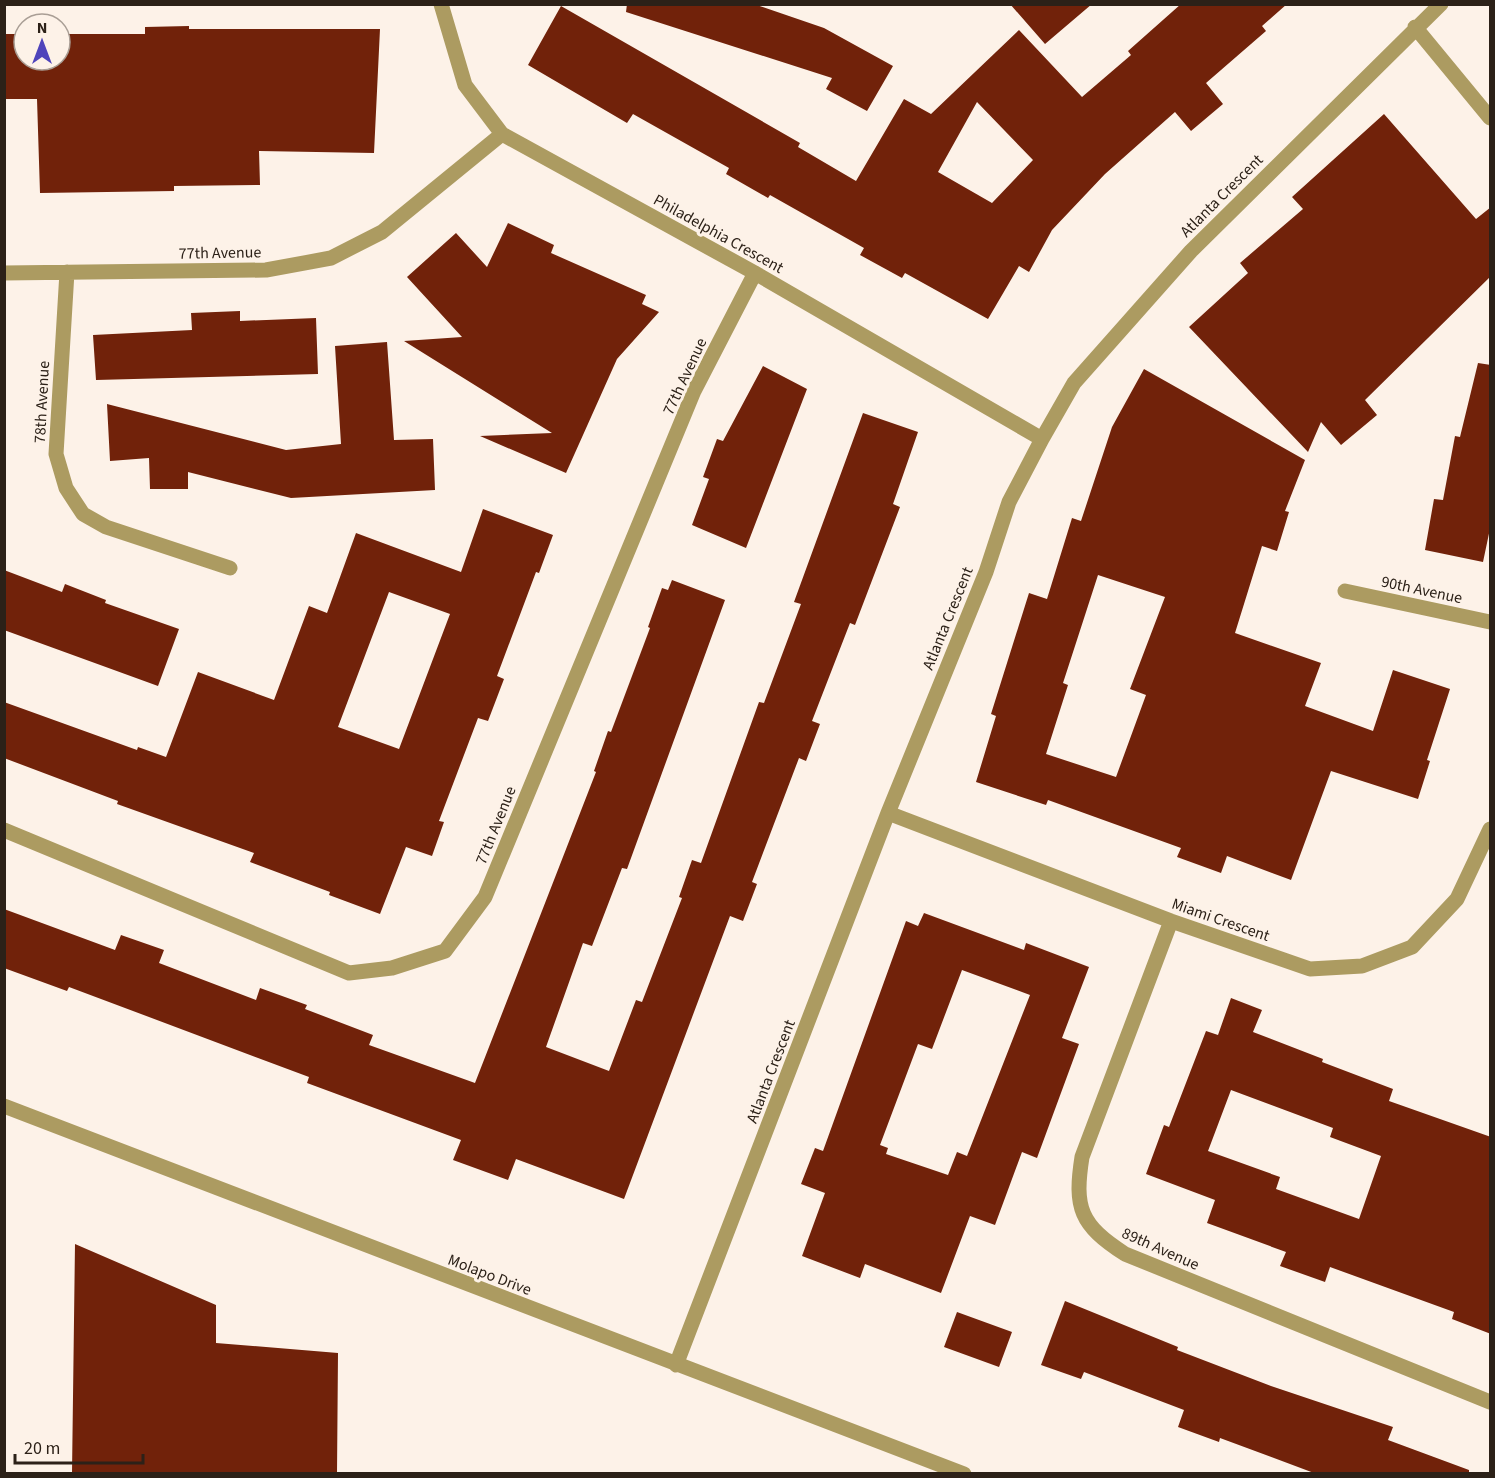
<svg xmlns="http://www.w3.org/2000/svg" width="1495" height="1478" font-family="'Source Sans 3',sans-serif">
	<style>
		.building { fill: #71220a; fill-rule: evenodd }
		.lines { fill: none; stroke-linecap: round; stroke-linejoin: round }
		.street { stroke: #ac9b61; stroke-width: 15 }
		.labels { text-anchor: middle; stroke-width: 6; stroke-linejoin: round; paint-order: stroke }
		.street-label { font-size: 16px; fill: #2c2118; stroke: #fdf2e8 }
	</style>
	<rect width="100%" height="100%" fill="#fdf2e8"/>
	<path class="building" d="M627,4H754L824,28L893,66L867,111L826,89L832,78L626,12Z
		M1010,4H1092L1045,44Z
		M1181,4H1287L1262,26L1266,31L1206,83L1223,104L1191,131L1175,112L1105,174L1052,230L1029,272L1019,266L988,319L905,273L902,278L860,255L864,248L770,195L768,198L726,174L729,168L633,114L627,123L528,65L561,6L800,143L798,147L856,181L904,99L931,114L1019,30L1082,97L1131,55L1128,51ZM977,102L1033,160L992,203L938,172Z
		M189,26V29H380L374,153L259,151L260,185L174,186V191L40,193L37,99H4V34H24V60H60V34H145V27Z
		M1384,114L1476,219L1491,207V276L1365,400L1377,415L1341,445L1321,422L1308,452L1189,327L1248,273L1240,263L1303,209L1292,197Z
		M508,223L554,245L551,253L646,295L642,304L659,312L617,359L566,473L480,436L552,433L404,341L462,337L407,277L456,233L487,267Z
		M240,311V321L316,318L318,374L96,380L93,335L192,330L191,313Z
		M387,342L394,440L433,439L435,490L291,498L188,472V489H150L149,458L110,461L107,404L286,450L341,444L335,346Z
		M1478,363L1491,365V524L1483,562L1425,550L1434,499L1443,500L1455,436L1460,437Z
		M763,366L807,389L746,548L692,525L709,479L703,477L717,439L723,441Z
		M1144,369L1305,460L1285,511L1289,512L1277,551L1262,546L1235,633L1321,663L1305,706L1373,731L1393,670L1450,689L1427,760L1430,761L1418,799L1331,771L1291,880L1227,856L1221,873L1177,857L1181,848L1048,800L1046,805L976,782L996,716L991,714L1029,593L1047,599L1072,518L1081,521L1112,427ZM1098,575L1165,597L1130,689L1146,695L1116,777L1046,754L1068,685L1063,683Z
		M863,413L918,432L893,504L900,507L855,625L850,623L812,721L820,724L806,761L799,758L752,882L757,884L743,921L730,916L624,1199L516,1159L508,1180L453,1160L461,1140L307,1083L309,1077L69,987L67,991L4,968V909L115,950L121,935L164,950L159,963L256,1000L260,988L307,1005L305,1009L373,1035L369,1045L475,1083L596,772L594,771L608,731L611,732L650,628L648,627L662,588L668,590L672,580L725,600L627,869L622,868L592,946L583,943L546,1047L609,1071L636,1000L642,1002L682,898L679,897L692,860L701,863L759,702L764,703L801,604L794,602Z
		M483,509L553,535L539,573L536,572L497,676L504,679L488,721L478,718L439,821L444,822L432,856L406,847L380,914L329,895L330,892L250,862L254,853L117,804L118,801L4,758V702L137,750L138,747L166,757L198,672L274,700L309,606L327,613L356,533L461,572ZM389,592L450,614L399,749L338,727Z
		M4,570L62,592L65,584L106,600L105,603L179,629L158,686L4,630Z
		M924,913L1024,950L1026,943L1089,967L1062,1038L1079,1044L1037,1158L1022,1152L995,1225L970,1216L941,1293L865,1264L860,1278L802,1256L825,1193L801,1184L815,1148L823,1151L906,921L918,926ZM962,970L1030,995L967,1156L957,1152L948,1175L886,1154L888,1148L880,1145L918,1044L932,1049Z
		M1231,998L1262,1010L1253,1032L1323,1059L1322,1062L1393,1089L1389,1101L1491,1137V1334L1452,1319L1454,1312L1330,1267L1325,1282L1280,1266L1286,1252L1207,1223L1215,1200L1146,1174L1164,1125L1169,1127L1206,1031L1218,1035ZM1231,1090L1333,1128L1330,1137L1381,1156L1359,1219L1276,1189L1280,1177L1208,1151Z
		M75,1244L216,1305V1343L338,1353L337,1473H72Z
		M1065,1301L1178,1347L1177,1350L1271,1386L1393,1427L1388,1440L1469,1470V1473H1314L1220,1438L1219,1442L1178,1427L1184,1410L1084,1372L1081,1379L1041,1365Z
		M957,1312L1012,1332L999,1367L944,1347Z"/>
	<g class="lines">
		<path class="street" d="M441,4L465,85L502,134L755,273L1042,439
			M1415,27L1490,118
			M67,272L56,454L66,488L83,514L106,527L230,568
			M4,273L266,270L331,258L382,232L502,134
			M1345,591L1490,622
			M888,813L1171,921L1310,969L1362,966L1412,947L1457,899L1490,829
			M4,830L349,973L392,968L445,951L485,897L694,391L755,273
			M1171,921L1082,1157C1074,1208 1080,1225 1125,1254L1490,1402
			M4,1106L964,1474
			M676,1365L888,813L986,572L1009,502L1042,439L1074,383L1191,251L1441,4"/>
	</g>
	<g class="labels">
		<g class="street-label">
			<text transform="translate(1221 195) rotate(-45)" y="6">Atlanta Crescent</text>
			<text transform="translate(719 233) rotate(29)" y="6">Philadelphia Crescent</text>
			<text transform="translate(220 252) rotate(-1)" y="6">77th Avenue</text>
			<text transform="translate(684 376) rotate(-65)" y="6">77th Avenue</text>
			<text transform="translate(41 402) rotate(-87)" y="6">78th Avenue</text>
			<text transform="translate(1422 589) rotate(12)" y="6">90th Avenue</text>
			<text transform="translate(947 618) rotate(-68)" y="6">Atlanta Crescent</text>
			<text transform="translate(495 825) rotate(-68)" y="6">77th Avenue</text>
			<text transform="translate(1221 919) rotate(19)" y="6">Miami Crescent</text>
			<text transform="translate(770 1071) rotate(-69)" y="6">Atlanta Crescent</text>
			<text transform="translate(1161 1248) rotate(24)" y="6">89th Avenue</text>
			<text transform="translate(490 1274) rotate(21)" y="6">Molapo Drive</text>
		</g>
	</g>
	<rect width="1495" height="1478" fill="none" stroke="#2c2118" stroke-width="12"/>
	<g transform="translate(42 42)"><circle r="28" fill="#fdf2e8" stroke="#a99e95" stroke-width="1.5"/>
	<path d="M0-4.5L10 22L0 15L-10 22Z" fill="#4f44bb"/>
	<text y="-9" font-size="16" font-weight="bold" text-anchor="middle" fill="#2c2118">N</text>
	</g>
	<path d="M15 1454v9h128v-9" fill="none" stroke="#2c2118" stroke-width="3"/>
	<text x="24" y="1454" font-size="18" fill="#2c2118" stroke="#fdf2e8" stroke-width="4.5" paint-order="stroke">20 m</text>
</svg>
